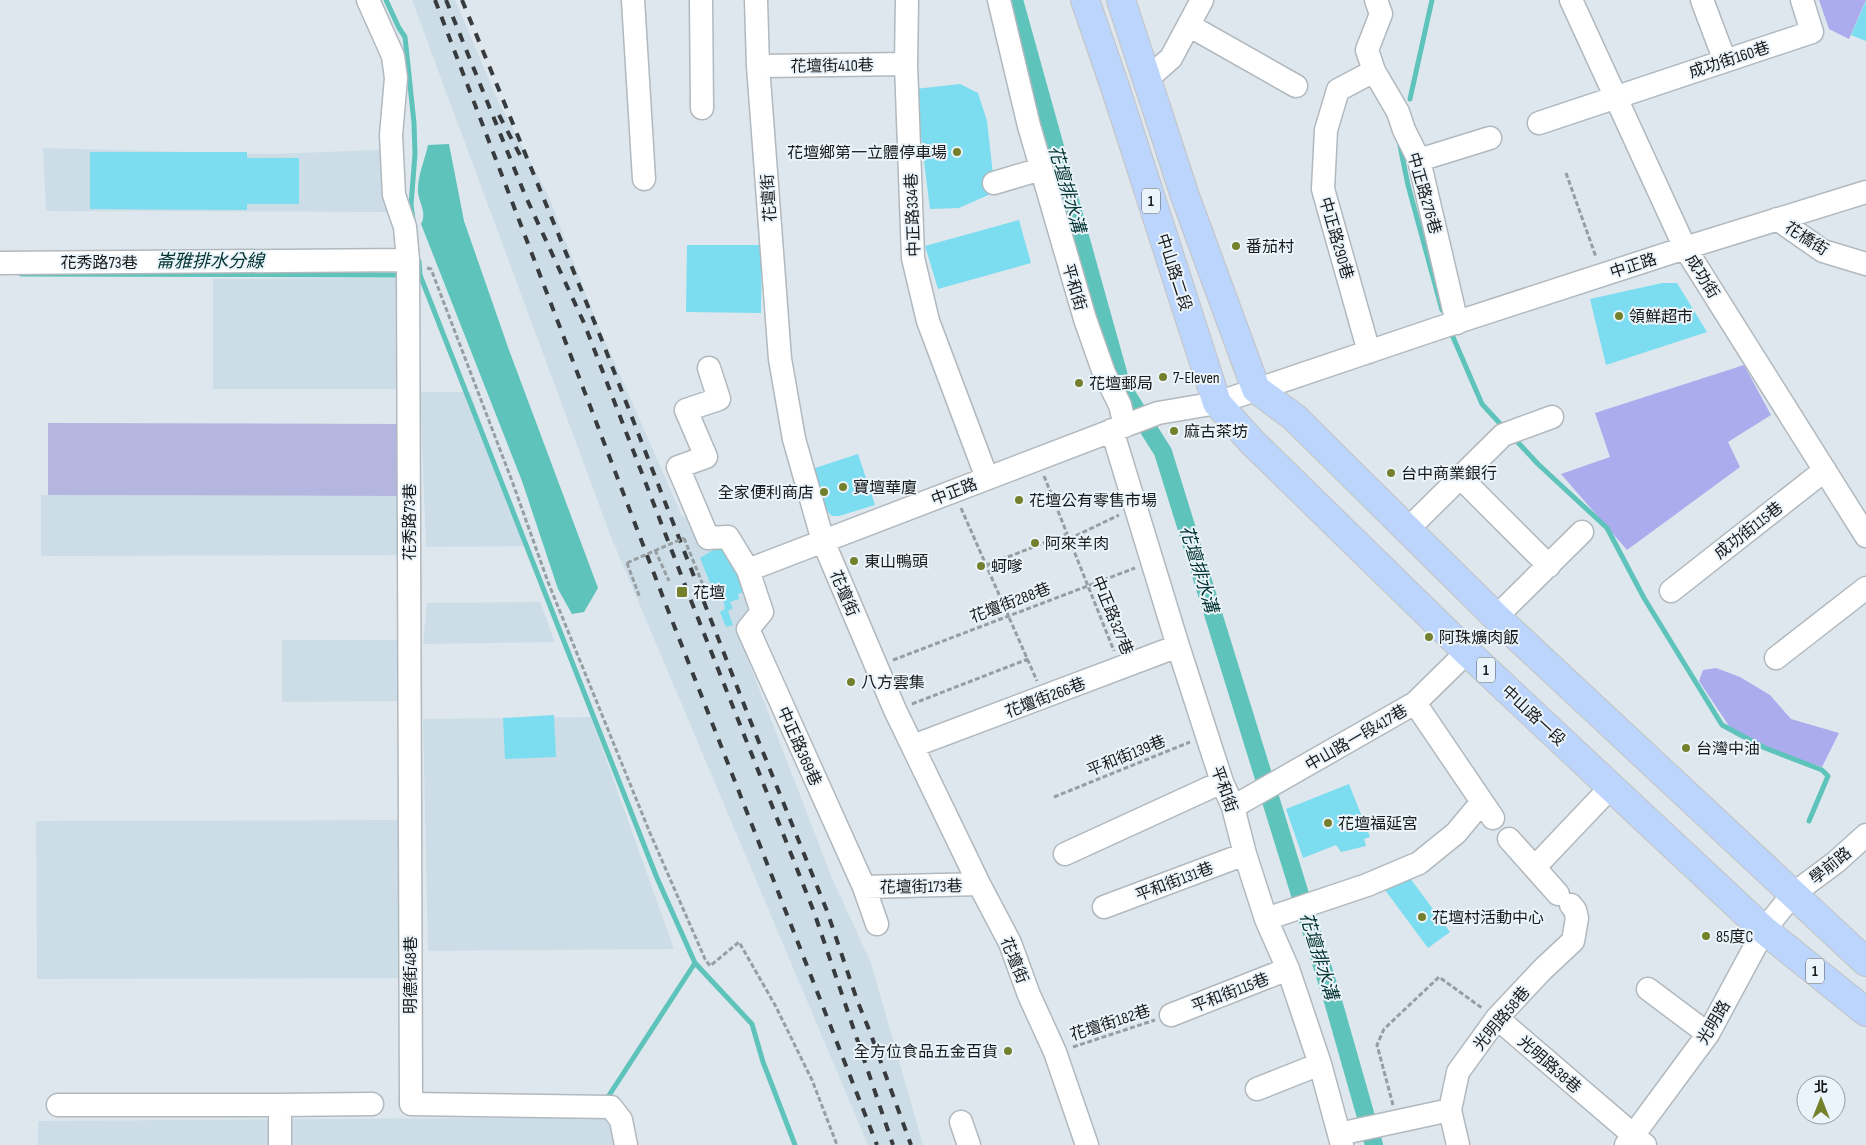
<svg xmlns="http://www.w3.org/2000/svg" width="1866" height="1145" font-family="'Sofia Sans Condensed','Noto Sans TC',sans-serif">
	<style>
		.built { fill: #ccdde7 }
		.green { fill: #b4b6df }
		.forest { fill: #aaacee }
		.water { fill: #5ec3ba }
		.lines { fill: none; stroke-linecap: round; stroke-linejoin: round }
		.stream { stroke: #5ec3ba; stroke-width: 5 }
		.canal { stroke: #5ec3ba; stroke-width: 18 }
		.building { fill: #7bddef }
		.minor-casing { stroke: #b1b9bf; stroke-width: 25 }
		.major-casing { stroke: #c3c3c4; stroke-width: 30 }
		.path { stroke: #979ea2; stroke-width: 3; stroke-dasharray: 5 2.5; stroke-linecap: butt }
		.minor { stroke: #fff; stroke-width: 22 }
		.major { stroke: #bcd5fc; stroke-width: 28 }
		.rail { stroke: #383b3e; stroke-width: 4; stroke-dasharray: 9 9; stroke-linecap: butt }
		.path-bridge { stroke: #979ea2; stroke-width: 3; stroke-dasharray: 5 2.5; stroke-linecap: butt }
		.poi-dot { fill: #75802c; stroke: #ebf4fa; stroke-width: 2 }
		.labels { text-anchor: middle; stroke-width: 4; stroke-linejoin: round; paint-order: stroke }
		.shield { fill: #ebf4fa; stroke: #575b5f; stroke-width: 1 }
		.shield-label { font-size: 15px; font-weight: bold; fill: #171a1c }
		.street-label { font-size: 16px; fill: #171a1c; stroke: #ebf4fa }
		.poi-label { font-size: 16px; fill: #171a1c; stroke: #ebf4fa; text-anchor: start }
		.water-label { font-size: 18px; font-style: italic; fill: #00322f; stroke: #ebf4fa }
	</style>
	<rect width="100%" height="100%" fill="#dee7ed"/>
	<path class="built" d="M412,0H455L498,101L548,195L596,320L682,516L717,525L757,629L748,660L832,878L871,963L923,1145H868L611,537Z
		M43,148L269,154L379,150L391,212L46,211Z
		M404,278L405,389H213V279Z
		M420,392H470L526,546L426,547Z
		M41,495L405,496L406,555L41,556Z
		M540,602L555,642L423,644L427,603Z
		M282,640H406L407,701L282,702Z
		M591,717L674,949L428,951L423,719Z
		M407,820L408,978L37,979L36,821Z
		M614,1117L621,1145H38V1121Z"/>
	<path class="green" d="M48,423L405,424V496L48,495Z"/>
	<path class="forest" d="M1819,0H1866L1849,39L1829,29Z
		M1744,365L1771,415L1728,442L1740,467L1627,550L1561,474L1610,457L1595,413Z
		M1716,668L1740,677L1770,695L1791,719L1839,733L1822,767L1762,748L1735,735L1699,681L1703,670Z"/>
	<path class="water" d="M449,144L464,221L509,350L598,588L584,612L572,614L558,589L522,481L421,224C428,211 417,201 418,189C418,175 425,159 428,145Z"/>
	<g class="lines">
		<path class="stream" d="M386,0L399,28L405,37L414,123L415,154L411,205L413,220
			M1410,99L1432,0
			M1399,141L1408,185L1442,310
			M419,261L420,275L657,878L695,963L606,1100
			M21,274L402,275
			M1453,337L1482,404L1505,429
			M1513,437L1538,464L1607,528L1644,598L1722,725L1765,748L1822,770L1828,776L1809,821
			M695,963L752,1024L763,1062L795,1145"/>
		<path class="canal" d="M1014,0L1122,387L1163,452L1333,1001L1374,1145"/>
	</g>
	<path class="building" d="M1866,1V41L1851,35Z
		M960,84L978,93L987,121L995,192L959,208L930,209L915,89Z
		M90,152H247V158H299V204H247V210L90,209Z
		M1019,220L1031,263L938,289L925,246Z
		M687,245H762L761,313L686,312Z
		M1662,283H1677L1707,332L1606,365L1590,299Z
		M858,454L875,505L839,516H832L826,510L812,469Z
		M715,549H724L731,566H737L746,591L738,594L739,599L730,602L733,608L728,611L733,625L726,627L720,612L725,609L723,598L717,600L700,558Z
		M554,715L556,757L505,759L503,718Z
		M1349,784L1370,837L1364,839L1366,846L1341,852L1336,845L1303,858L1286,809Z
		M1407,874L1450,932L1428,948L1385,890Z"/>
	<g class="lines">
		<defs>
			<path id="minor" d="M368,0L393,56L396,78L391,135L394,195L405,227L408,260L411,1104L611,1107L621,1120L626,1145
				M633,0L644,179
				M701,0L702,108
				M756,0L758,66L780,359L794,439L823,541L895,710L979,884L1010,943L1029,995L1055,1052L1087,1145
				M907,0L906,64L913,258L928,321L987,478
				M999,0L1029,126L1085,319L1104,373L1120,405L1125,426
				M1376,0L1381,14L1367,50L1374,71L1398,112L1404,130L1419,160L1457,323
				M1571,0L1685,248L1866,536
				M1702,0L1725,61
				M1190,26L1296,86
				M758,66L906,64
				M1146,80L1171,58L1202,0
				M1539,123L1812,32L1802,0
				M1419,160L1490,138
				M994,183L1041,169
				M1777,219L1823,251L1866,264
				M0,263L408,260
				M1369,352L1323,189L1326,130L1338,90L1374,71
				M709,368L719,399L686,410L706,457L678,467L708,538L728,537L748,570L762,612L748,629L864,887L877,924
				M1112,430L1178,646L1222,782L1233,807L1245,854L1266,919L1288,969L1320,1064L1342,1145
				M1461,478L1549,566
				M1407,530L1503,435L1552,417
				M748,570L1158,413L1217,403L1436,329L1685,248L1866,192
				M1671,591L1825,470
				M1496,617L1582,532
				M1776,658L1866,588
				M1415,703L1493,818
				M913,746L1178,646
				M1233,807L1415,703L1467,652
				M1509,839L1558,894
				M1065,854L1222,782
				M1535,867L1611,787
				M864,887L979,884
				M1104,907L1245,854
				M1266,919L1367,885L1419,863L1456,833L1481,803
				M1648,989L1708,1034
				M1171,1015L1288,969
				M1497,1018L1645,1145
				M1257,1089L1320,1064
				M58,1105H280V1145
				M280,1105L372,1104
				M961,1122L969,1145
				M1339,1134L1450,1110
				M1458,1145L1450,1110L1458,1072L1497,1018L1543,969L1573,941L1577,918L1575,910L1571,905
				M1626,1145L1708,1034L1764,930L1793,894L1836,862L1866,835"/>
			<path id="major" d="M1085,0L1116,90L1217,403L1252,442L1467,652L1611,787L1764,930L1866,1012
				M1121,0L1185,196L1256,389L1294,417L1496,617L1866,962"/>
		</defs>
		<use href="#minor" class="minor-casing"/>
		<use href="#major" class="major-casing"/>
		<path class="path" d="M1566,173L1596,257
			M427,268L431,269L512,481L548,582L650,833L705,959L710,966L739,942L775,1005L812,1080L837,1145
			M1044,476L1114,651
			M961,508L1037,681
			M684,538L707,595L714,592
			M1069,539L1119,515
			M655,550L669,581
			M627,563L640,598
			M987,565L1067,534
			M893,660L1135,568
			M912,704L1028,659
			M1054,797L1190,742
			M1073,1047L1155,1020
			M1393,1105L1377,1045L1384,1029L1439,977L1482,1008"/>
		<use href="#minor" class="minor"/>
		<use href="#major" class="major"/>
		<path class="rail" d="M435,0L666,605L877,1145
			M446,0L525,195L584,323L690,598L814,912L893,1145
			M462,0L601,338L750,720L827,911L857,1000L870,1032L911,1145
			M499,115L520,155"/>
		<path class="path-bridge" d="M627,563L684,538"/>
	</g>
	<g class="poi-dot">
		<circle cx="957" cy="152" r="5"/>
		<circle cx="1236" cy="246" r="5"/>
		<circle cx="1619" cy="316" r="5"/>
		<circle cx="1163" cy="377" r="5"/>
		<circle cx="1079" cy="383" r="5"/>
		<circle cx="1174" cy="431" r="5"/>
		<circle cx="1391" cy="473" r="5"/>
		<circle cx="843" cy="487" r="5"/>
		<circle cx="824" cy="492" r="5"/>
		<circle cx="1019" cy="500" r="5"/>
		<circle cx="1035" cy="543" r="5"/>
		<circle cx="854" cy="561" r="5"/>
		<circle cx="981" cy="566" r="5"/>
		<rect x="676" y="586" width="12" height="12" rx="2.5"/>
		<circle cx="1429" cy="637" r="5"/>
		<circle cx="851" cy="682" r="5"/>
		<circle cx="1686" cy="748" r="5"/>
		<circle cx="1328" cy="823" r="5"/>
		<circle cx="1422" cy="917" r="5"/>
		<circle cx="1706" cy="936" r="5"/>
		<circle cx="1008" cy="1051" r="5"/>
	</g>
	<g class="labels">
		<g class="shield">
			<rect x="1142" y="188.5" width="18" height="25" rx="4"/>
			<rect x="1477" y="657.5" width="18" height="25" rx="4"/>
			<rect x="1806" y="958.5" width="18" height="25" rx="4"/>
		</g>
		<g class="shield-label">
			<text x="1151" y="206">1</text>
			<text x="1486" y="675">1</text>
			<text x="1815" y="976">1</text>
		</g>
		<g class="street-label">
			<text transform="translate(1729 59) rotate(-18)" y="6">成功街160巷</text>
			<text transform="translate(832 65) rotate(-1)" y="6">花壇街410巷</text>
			<text transform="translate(1425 193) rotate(74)" y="6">中正路276巷</text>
			<text transform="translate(768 198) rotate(-94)" y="6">花壇街</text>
			<text transform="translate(912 215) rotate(-92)" y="6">中正路334巷</text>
			<text transform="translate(1337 238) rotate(74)" y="6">中正路290巷</text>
			<text transform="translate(1807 238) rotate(32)" y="6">花橋街</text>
			<text x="99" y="268">花秀路73巷</text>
			<text transform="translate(1633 265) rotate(-18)" y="6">中正路</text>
			<text transform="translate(1175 272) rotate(72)" y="6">中山路二段</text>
			<text transform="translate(1703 276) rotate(58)" y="6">成功街</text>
			<text transform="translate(1075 287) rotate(74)" y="6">平和街</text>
			<text transform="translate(954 491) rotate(-21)" y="6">中正路</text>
			<text transform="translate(409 522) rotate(-90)" y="6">花秀路73巷</text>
			<text transform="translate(1748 530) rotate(-38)" y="6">成功街115巷</text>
			<text transform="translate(845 593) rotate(67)" y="6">花壇街</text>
			<text transform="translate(1010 602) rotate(-21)" y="6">花壇街288巷</text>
			<text transform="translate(1113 615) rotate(68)" y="6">中正路327巷</text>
			<text transform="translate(1045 697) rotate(-21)" y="6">花壇街266巷</text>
			<text transform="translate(1534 715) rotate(43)" y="6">中山路一段</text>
			<text transform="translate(1356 737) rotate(-30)" y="6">中山路一段417巷</text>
			<text transform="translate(800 746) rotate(66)" y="6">中正路369巷</text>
			<text transform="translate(1126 755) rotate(-22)" y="6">平和街139巷</text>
			<text transform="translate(1225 789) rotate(70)" y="6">平和街</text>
			<text transform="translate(1830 865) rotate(-39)" y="6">學前路</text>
			<text transform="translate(1174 881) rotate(-21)" y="6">平和街131巷</text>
			<text transform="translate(921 886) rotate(-1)" y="6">花壇街173巷</text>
			<text transform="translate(1015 960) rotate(68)" y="6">花壇街</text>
			<text transform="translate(410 975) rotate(-90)" y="6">明德街48巷</text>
			<text transform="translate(1230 992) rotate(-21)" y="6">平和街115巷</text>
			<text transform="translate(1501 1018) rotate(-50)" y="6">光明路58巷</text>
			<text transform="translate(1110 1022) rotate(-18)" y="6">花壇街182巷</text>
			<text transform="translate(1713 1022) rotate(-59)" y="6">光明路</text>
			<text transform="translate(1550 1064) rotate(41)" y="6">光明路38巷</text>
		</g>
		<g class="poi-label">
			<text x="947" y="158" text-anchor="end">花壇鄉第一立體停車場</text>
			<text x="1246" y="252">番茄村</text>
			<text x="1629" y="322">領鮮超市</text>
			<text x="1173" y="383">7-Eleven</text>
			<text x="1089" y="389">花壇郵局</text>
			<text x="1184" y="437">麻古茶坊</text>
			<text x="1401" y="479">台中商業銀行</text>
			<text x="853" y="493">寶壇華廈</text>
			<text x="814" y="498" text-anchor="end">全家便利商店</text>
			<text x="1029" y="506">花壇公有零售市場</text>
			<text x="1045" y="549">阿來羊肉</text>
			<text x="864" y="567">東山鴨頭</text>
			<text x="991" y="572">蚵嗲</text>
			<text x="693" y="598">花壇</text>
			<text x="1439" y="643">阿珠爌肉飯</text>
			<text x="861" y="688">八方雲集</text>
			<text x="1696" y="754">台灣中油</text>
			<text x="1338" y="829">花壇福延宮</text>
			<text x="1432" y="923">花壇村活動中心</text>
			<text x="1716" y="942">85度C</text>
			<text x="998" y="1057" text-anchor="end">全方位食品五金百貨</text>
		</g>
		<g class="water-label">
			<text transform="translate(1067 189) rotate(74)" y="6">花壇排水溝</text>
			<text x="210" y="267">崙雅排水分線</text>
			<text transform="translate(1199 569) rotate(73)" y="6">花壇排水溝</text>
			<text transform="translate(1319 956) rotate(73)" y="6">花壇排水溝</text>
		</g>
	</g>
	<g transform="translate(1821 1100)"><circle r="24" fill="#ebf4fa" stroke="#969da1"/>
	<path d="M0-4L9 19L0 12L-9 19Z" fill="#75802c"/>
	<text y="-8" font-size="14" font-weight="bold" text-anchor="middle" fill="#171a1c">北</text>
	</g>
</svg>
